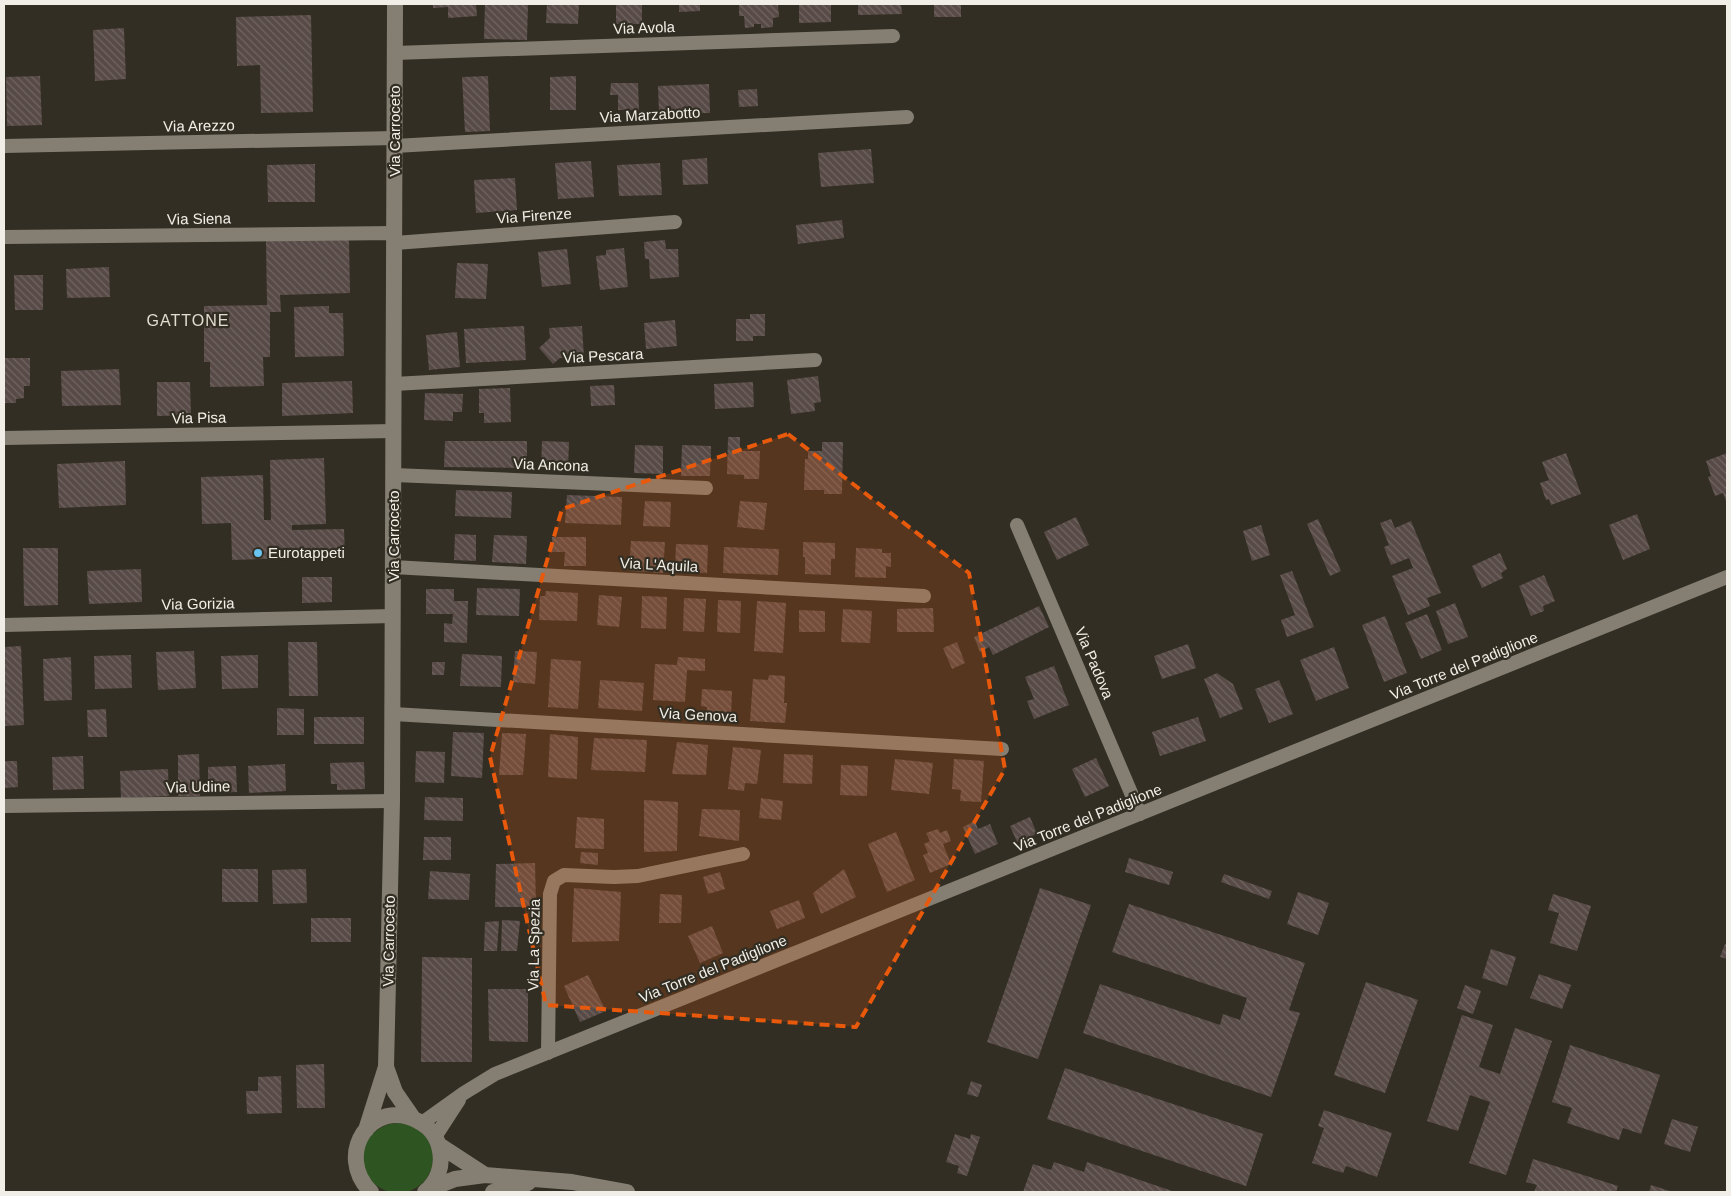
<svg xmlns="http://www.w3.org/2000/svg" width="1731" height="1196" font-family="Helvetica,sans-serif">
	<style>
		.grass { fill: #2e5421 }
		.building { fill: url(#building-back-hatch) }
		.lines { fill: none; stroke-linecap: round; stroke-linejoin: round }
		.minor { stroke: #847f72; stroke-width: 14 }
		.tertiary { stroke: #847f72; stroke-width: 16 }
		.marked { fill: #e8590c; fill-opacity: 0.2; stroke: #e8590c; stroke-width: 4; stroke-dasharray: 10 6; stroke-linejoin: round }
		.poi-dot { fill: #69c4f1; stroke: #322e23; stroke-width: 2 }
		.labels { text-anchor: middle; stroke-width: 4.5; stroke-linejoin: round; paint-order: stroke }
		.street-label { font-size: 15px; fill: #f1eee7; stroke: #322e23 }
		.poi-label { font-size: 15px; fill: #f1eee7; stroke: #322e23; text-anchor: start }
		.neighbourhood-label { font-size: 16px; letter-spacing: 1px; fill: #e1dcce; stroke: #322e23 }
	</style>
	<defs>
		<pattern id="building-back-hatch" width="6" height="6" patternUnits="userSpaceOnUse" patternTransform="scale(1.25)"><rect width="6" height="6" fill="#584b47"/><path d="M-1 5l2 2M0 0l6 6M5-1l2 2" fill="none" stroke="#706562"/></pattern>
	</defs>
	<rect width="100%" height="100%" fill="#322e23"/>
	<path class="grass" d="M363 1158a35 35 0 1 1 70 0a35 35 0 1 1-70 0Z"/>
	<path class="building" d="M433,4H476L477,16L448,18V7L433,8Z
		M485,4H528L527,40L484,39Z
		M547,4H579L578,24L546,23Z
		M616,4H642V24H616Z
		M679,4H700V11L679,12Z
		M739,4H778L779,17L773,18V27L761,28V24H754V27L745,28L744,16H739Z
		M799,4H831V22L799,23Z
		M858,4H901L902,14L858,15Z
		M934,4H961V17H934Z
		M311,15L313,112L261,113L260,65L237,66L236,17Z
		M124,28L126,79L95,81L93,30Z
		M40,76L42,125L7,126L6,77Z
		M488,76L490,131L465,132L462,77Z
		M576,76V110H550V77Z
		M611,83H638L639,110H618V95H610Z
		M709,84L710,113L659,114L658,86Z
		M757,89L758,106L739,107L738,90Z
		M871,149L874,183L821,187L818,153Z
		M707,158L708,184L683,185L682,160Z
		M591,161L594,197L558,199L555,163Z
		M660,163L662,195L619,196L617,165Z
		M315,164V202H268L267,165Z
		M515,178L517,210L476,213L474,180Z
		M842,220L844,238L798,244L796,225Z
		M349,239L350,293L280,295L281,312H270V357H263L264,386L210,387V362H204V306L267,305L266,241Z
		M665,240L666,249H678L679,277L650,279L649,259H645L644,242Z
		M624,248L628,287L600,290L596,256L606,255V250Z
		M567,249L571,284L542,287L538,252Z
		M457,263L488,264L486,299L455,298Z
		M109,267L110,297L67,298L66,269Z
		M14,275H43V310H15Z
		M329,306V313H343L344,356L295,357L294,307Z
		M750,314H765V336H753V341H736V319H750Z
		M675,320L677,346L646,349L644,323Z
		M524,326L526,360L466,363L464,329Z
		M582,326L584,357L560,358L553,364L539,348L550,338L549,328Z
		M457,332L460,367L429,370L426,335Z
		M4,358H30V386H24V398L16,399V403H4Z
		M119,369L121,405L62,406L61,371Z
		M818,376L821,402L814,403L815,411L791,414L787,380Z
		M352,381L353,413L282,416V383Z
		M157,382H190L191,415L157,416Z
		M753,382L754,407L715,409L714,384Z
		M614,385L615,405L591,406L590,386Z
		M510,388L511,422L484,423V413H479V389Z
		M425,393L463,394L462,412H453V421L424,420Z
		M728,437H740V451H760L759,479H744V475L727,474Z
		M445,441H527V468L444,467Z
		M542,441L569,442L568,469L541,468Z
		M822,442H843L842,494H824V490H804L805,459H808V451H822Z
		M635,445L663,446V474L634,473Z
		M682,445L711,446L710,476H681Z
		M1566,453L1581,494L1551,505L1549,499L1546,500L1540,483L1549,480L1542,462Z
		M1727,453V504L1723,493L1715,496L1708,477L1711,476L1706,461Z
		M324,458L326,524L292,525V530L344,529L345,556L232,560L231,523L202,524L201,477L263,475L264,520H271L270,460Z
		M125,461L126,505L59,508L57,464Z
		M456,490L512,492L511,518L455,516Z
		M567,495L622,497L621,525L565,523Z
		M645,501L671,502L670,527L643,526Z
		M740,501L767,503L764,530L737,527Z
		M1637,514L1650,549L1623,560L1609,525Z
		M1076,517L1089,545L1057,560L1044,532Z
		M1318,519L1341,571L1330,576L1307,524Z
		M1391,519L1395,528L1411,521L1441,593L1427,598L1430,606L1408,615L1392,576L1413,568L1409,558L1391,565L1384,547L1389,545L1380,523Z
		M1261,525L1270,555L1252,561L1243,531Z
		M455,534L476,535V561L454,560Z
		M494,535L527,536L526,564L492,562Z
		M552,537H586V566H564L565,552H552Z
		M631,541L665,542L663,573L629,571Z
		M803,542L835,543V559H831V575L805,574V557H803Z
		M676,544L708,545L707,573L675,572Z
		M724,547L779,549L778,575L723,573Z
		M23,548H58V605L24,606Z
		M856,548L882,549V553H891V567L886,566V578L855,577Z
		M1500,553L1507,569L1501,573L1503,578L1482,588L1472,566Z
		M141,569L142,602L89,604L87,571Z
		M1292,571L1314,627L1287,637L1281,620L1295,615L1280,575Z
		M1544,575L1555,601L1543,606L1544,611L1531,616L1519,586Z
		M302,577H332V602L302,603Z
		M477,588L520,589L519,616L476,615Z
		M426,589H454V601H468L467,643L444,642V623L452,624L453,614H426Z
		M546,591L578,593L577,621L539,620L540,596H545Z
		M599,595L622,597L619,627L597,625Z
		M642,596L667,597L666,629L641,628Z
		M684,598L706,599L704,632L683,631Z
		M718,600L741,601L740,633L717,632Z
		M757,601L786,603L783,653L754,651Z
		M1455,603L1468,637L1448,644L1436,611Z
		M1039,606L1049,627L993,655L989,647L980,652L974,637Z
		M933,608L934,632H897V609Z
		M843,609L872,611L870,643L841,642Z
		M799,610L825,611V632H799Z
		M1427,614L1442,650L1421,659L1405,623Z
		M1385,616L1407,673L1384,682L1362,625Z
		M288,642H317L318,696H289Z
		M957,642L965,663L952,669L943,648Z
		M1188,644L1196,668L1162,679L1154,656Z
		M21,646L24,725L4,726V647Z
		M1334,647L1349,688L1316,701L1300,660Z
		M194,651L196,688L158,690L156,652Z
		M515,651L537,652L535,684L513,682Z
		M462,654L502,656L501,687L460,686Z
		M131,655L132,688L95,689L94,656Z
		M258,655V688L222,689L221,656Z
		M71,657L72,700L44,701L43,659Z
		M678,657L705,659V671L687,670L685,702L653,700L655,664L677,665Z
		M551,659L581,661L578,709L548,707Z
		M432,662H445L444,675H432Z
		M1054,666L1069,705L1034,719L1027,701L1034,699L1025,677Z
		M1217,673L1233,684L1243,709L1220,718L1204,679Z
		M769,675L785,676L784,703H787L785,723L750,721L753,679L768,680Z
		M600,680L644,683L642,711L598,708Z
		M1279,680L1293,714L1269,723L1255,689Z
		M702,689L732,691L731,718L706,717L707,707L701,706Z
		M277,708L304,709V735H277Z
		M106,709L107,737H88L87,710Z
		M314,717H364V744H314Z
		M1198,717L1206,741L1160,756L1152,732Z
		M453,732L484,733L482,778L451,776Z
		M502,733L526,734L523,775H499Z
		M550,734L578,737L577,779L548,777Z
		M594,738L647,740L645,772L591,770Z
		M677,742L708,745L706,775L672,774Z
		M733,747L761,750L757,784L745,783L744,791L728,789Z
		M416,751L445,752L444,783L415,782Z
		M199,754L200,796H178V755Z
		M784,754L813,755L812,784L783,783Z
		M83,756L84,789L53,790L52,757Z
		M1096,758L1109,786L1085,797L1072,769Z
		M895,759L933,763L929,794L891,790Z
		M954,759L984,761L981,802L960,801L961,790L952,789Z
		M4,761H17L18,787L4,788Z
		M364,762L365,789L337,790V784H331L330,763Z
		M285,764L286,791L249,793L248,766Z
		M841,765L868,766L867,796L840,795Z
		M236,766L237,792L208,793V767Z
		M168,769L169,796L121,798L120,771Z
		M425,797L463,798V821L424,820Z
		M761,798L783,801L781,820L759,818Z
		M644,800L678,802L677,851L644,852Z
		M702,809L740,810L739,841L699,836Z
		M577,817L604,819V849L575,848Z
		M1030,817L1037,834L1017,842L1010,826Z
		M975,821L978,829L990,824L998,844L975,854L963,827Z
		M938,829L940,833L947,830L951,841L943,844L951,864L930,873L923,855L928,853L924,844L930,841L926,833Z
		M896,832L915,880L887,892L868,844Z
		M424,837H451V860H423Z
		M581,852L598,853V865L580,863Z
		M1129,858L1173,872L1169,885L1125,872Z
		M535,863L536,907H495L496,864Z
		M222,869H258V902H222Z
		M306,869L307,903L273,904L272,870Z
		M844,869L856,897L821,914L813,893Z
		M430,871L470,874L469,900L428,899Z
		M720,872L725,889L708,894L703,877Z
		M1224,874L1272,891L1269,899L1221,882Z
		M574,888L621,892L619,941L572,942Z
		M1040,888L1091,905L1038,1059L987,1042Z
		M1298,892L1329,903L1318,935L1287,924Z
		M660,894L682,895L681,923H659Z
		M1553,894L1591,906L1577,951L1550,943L1559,913L1548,910Z
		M799,900L805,918L777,929L770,911Z
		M1129,904L1305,963L1289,1010L1300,1013L1271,1097L1083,1033L1100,984L1220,1025L1223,1014L1240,1020L1247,998L1112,952Z
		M311,918H351V942H311Z
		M502,920L520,921L517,951H501Z
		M499,921L497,951H484L485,922Z
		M712,926L723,953L700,963L688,936Z
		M1725,944L1727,945V959L1720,957Z
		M1491,949L1516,957L1507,986L1482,978Z
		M422,957L472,958V1062H421Z
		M1539,974L1571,985L1562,1009L1530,998Z
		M588,975L606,1011L580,1022L564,986Z
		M1366,982L1418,1000L1385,1093L1334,1075Z
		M1465,985L1481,991L1473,1014L1457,1008Z
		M488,989H528V1042L489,1041Z
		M1462,1015L1493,1025L1479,1067L1500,1074L1515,1028L1552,1041L1506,1175L1469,1163L1490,1102L1470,1095L1458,1131L1427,1121Z
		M1570,1045L1660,1075L1641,1134L1623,1128L1619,1140L1567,1123L1572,1108L1552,1102Z
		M324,1064L325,1108H297L296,1065Z
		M1065,1068L1263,1134L1246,1186L1047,1119Z
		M281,1076L282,1113L247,1114L246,1091H258V1077Z
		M971,1081L982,1085L978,1097L967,1094Z
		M1324,1110L1392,1133L1377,1177L1346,1166L1343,1173L1312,1163L1324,1128L1318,1126Z
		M1672,1119L1698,1127L1690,1152L1664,1144Z
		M955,1134L970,1139L971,1134L980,1137L967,1176L957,1173L959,1166L946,1162Z
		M1533,1159L1618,1186L1616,1192H1534L1537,1185L1526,1182Z
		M1054,1162L1084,1172L1087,1162L1175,1192H1023L1033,1164L1051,1170Z
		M1651,1185L1673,1192H1649Z"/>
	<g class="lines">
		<path class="minor" d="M395,53L893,36
			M4,146L395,138
			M395,146L907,117
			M4,237L395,233
			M395,243L675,222
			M394,384L815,360
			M4,438L394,431
			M394,475L706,488
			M1017,525L1140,814
			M393,567L924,596
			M4,625L393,616
			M393,714L1002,749
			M4,806L392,801
			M548,1053L550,894L554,881L564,875L614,877L638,876L743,854
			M422,1123L464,1093L495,1074L1727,577
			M435,1137L459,1100"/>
		<path class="tertiary" d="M386,1067L395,1092L413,1118
			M366,1130L386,1067L388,981L392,801L395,4
			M439,1145L485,1175
			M427,1190L455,1179L485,1175L572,1182L627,1192
			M371,1192C333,1154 373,1096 418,1121C430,1127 438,1138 440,1151C443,1167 437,1182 425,1192
			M493,1192L528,1183"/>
	</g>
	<path class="marked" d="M788,434L969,573L1005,769L856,1027L546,1005L490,757L562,509Z"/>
	<circle class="poi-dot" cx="258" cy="553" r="5"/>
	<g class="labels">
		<g class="street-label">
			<text transform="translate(644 28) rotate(-2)" y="5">Via Avola</text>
			<text transform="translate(650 115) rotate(-3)" y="5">Via Marzabotto</text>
			<text transform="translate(199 126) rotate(-1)" y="5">Via Arezzo</text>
			<text transform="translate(395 131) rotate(-90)" y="5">Via Carroceto</text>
			<text transform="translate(534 216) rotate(-4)" y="5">Via Firenze</text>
			<text transform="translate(199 219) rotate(-1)" y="5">Via Siena</text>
			<text transform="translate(603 356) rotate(-3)" y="5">Via Pescara</text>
			<text transform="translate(199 418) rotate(-1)" y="5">Via Pisa</text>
			<text transform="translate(551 465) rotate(2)" y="5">Via Ancona</text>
			<text transform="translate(394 536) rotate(-90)" y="5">Via Carroceto</text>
			<text transform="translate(659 565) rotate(3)" y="5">Via L'Aquila</text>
			<text transform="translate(198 604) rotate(-1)" y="5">Via Gorizia</text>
			<text transform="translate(1094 663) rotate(67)" y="5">Via Padova</text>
			<text transform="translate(1464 666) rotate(-22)" y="5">Via Torre del Padiglione</text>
			<text transform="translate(698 715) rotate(3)" y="5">Via Genova</text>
			<text transform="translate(198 787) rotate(-1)" y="5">Via Udine</text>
			<text transform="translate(1088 818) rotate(-22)" y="5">Via Torre del Padiglione</text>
			<text transform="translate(389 941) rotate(-89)" y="5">Via Carroceto</text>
			<text transform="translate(534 945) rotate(-89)" y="5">Via La Spezia</text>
			<text transform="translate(713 969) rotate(-22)" y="5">Via Torre del Padiglione</text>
		</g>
		<g class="poi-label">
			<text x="268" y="558">Eurotappeti</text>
		</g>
		<g class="neighbourhood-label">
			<text x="188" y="326">GATTONE</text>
		</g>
	</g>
	<rect width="1731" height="1196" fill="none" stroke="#f1eee7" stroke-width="10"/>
</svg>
